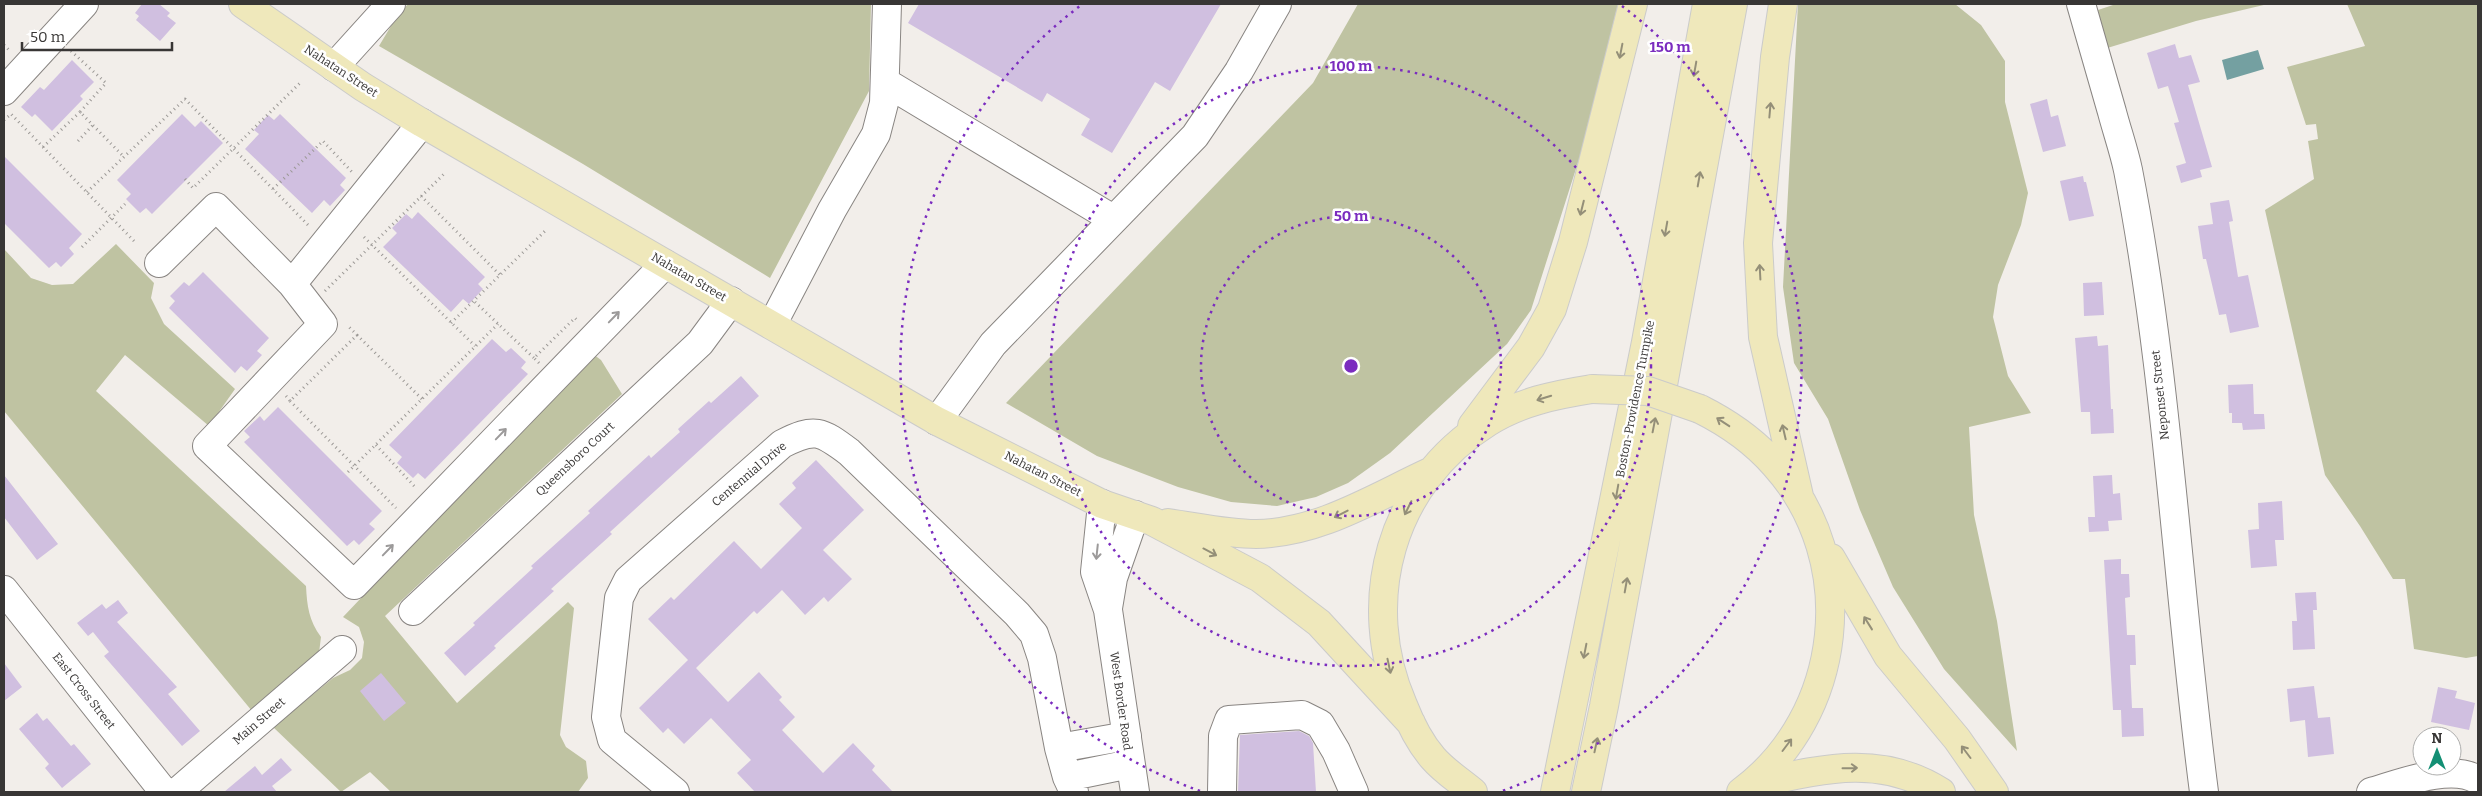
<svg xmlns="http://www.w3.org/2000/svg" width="2482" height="796" font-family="Bitter,serif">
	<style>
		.green { fill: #bfc3a2 }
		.water { fill: #74a0a1 }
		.building { fill: #d0bfe0 }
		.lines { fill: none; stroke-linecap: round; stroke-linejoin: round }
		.minor-casing { stroke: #898582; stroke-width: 30 }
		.major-casing { stroke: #cbcbca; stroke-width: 30 }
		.path { stroke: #9c9996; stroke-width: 3; stroke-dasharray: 1 4; stroke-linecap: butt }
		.minor { stroke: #fff; stroke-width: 28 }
		.major { stroke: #efe8bb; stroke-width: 28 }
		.major-bridge-casing { stroke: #cbcbca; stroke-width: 30; stroke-linecap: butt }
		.major-bridge { stroke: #efe8bb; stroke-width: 28 }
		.oneway { stroke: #948f78 }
		.oneway2 { stroke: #9c9a9a }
		.ring { fill: none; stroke: #7b2cbf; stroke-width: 2.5; stroke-dasharray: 2.5 5 }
		.labels { text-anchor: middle; stroke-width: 5; stroke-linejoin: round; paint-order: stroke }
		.street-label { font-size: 12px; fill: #383635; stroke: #fff }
		.centre { fill: #7b2cbf; stroke: #fff; stroke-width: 2.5 }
		.ring-label { font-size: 15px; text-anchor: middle; font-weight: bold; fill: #7b2cbf; stroke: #fff; stroke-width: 5; stroke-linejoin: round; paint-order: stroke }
	</style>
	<rect width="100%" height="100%" fill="#f2eeea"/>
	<path class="green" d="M408,4H871L869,91L770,278L583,164L379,46L397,16Z
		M1358,4H1618L1581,153L1531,310L1507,344L1390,453L1348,483L1316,497L1277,506L1231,502L1178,487L1097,456L1006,403L1313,83Z
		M1798,4H1955L1981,25L2005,61V102L2028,193L2021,225L1998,285L1993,317L2008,376L2031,413L1969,427L1974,515L1997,621L2017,751L1944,669L1893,587L1860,510L1828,419L1794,363L1783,287Z
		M2116,4H2268L2196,21L2104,49L2098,10Z
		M2347,4H2478V656L2466,658L2414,649L2405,579H2393L2360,526L2325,475L2265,210L2314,179L2308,141L2318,139L2316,124L2306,125L2287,67L2365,46Z
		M116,244L154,283L151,298L164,324L235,389L209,426L125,355L96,391L306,586C307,606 309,621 321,637L319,653L252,711L4,411V249L31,278L52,285L73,284Z
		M593,354L601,360L622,394L385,616L457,703L568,602L574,608L560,735L566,747L586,761L588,778L578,792H391L370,772L341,792L273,727L333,678L350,670L362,658L364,642L359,627L343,617Z"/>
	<path class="water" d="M2258,50L2264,69L2227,80L2222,60Z"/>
	<path class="building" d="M142,4H159L170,13L167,16L176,23L160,41L136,20L139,16L135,13Z
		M919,4H1221L1170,91L1155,82L1112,153L1081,135L1090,119L1047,93L1042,102L908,23Z
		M2175,44L2179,58L2191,55L2200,82L2188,85L2212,167L2200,170L2202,177L2181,183L2176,166L2186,163L2174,123L2179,122L2168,86L2158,89L2147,53Z
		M72,60L94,82L80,96L83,99L52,131L35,114L32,117L21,107L40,87L44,90Z
		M2047,99L2051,117L2058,115L2066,146L2043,152L2030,104Z
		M182,114L195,127L201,121L223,143L152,214L146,208L140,213L126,199L131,194L117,180Z
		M280,114L346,178L340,185L345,190L330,206L324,200L312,213L245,149L259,134L254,130L268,115L274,120Z
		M4,156L82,234L69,248L74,254L61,267L56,262L49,268L4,223Z
		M2083,176L2084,182H2086L2094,216L2069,221L2060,181Z
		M2229,200L2233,221L2229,222L2238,277L2248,275L2259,327L2230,333L2226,314L2219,315L2218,310L2206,259H2203L2198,226L2213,224L2210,203Z
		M418,212L485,277L478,284L483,289L469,304L463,299L451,312L383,247L397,233L392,228L406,214L412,219Z
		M203,272L269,338L257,351L262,355L247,371L241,366L235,373L169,308L175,301L170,296L184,282L189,286Z
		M2102,282L2104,315L2084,316L2083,283Z
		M2097,336L2098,346L2108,345L2111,409H2113L2114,433L2091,434L2090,412H2081L2075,338Z
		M492,339L506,352L511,348L526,362L521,368L528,374L425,479L418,473L413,478L397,463L402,457L389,445Z
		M741,376L759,396L610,532L612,534L551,589L554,591L494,646L496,648L465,676L444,653L475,625L473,623L533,568L531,566L590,513L588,511L649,455L651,458L680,432L678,429L709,401L711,403Z
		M2253,384L2254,414H2264L2265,429L2243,430L2242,423H2232V413H2229L2228,385Z
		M278,407L382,511L369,524L375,529L359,545L354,540L347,546L244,442L250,437L244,431L260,416L264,421Z
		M816,460L864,510L823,550L852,579L828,602L824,597L805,615L782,590L757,614L754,611L696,668L728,702L759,672L782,697L779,700L795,717L782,730L823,773L853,743L875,766L872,770L893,792H755L737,773L751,760L711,718L684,744L668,728L663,733L639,708L688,660L648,619L671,597L674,600L734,541L761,569L802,528L779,504L796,488L792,483Z
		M4,475L58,544L37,560L4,517Z
		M2112,475L2113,494L2120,493L2122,520L2108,521L2109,531L2089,532L2088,517H2095L2093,476Z
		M2282,501L2284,540H2275L2277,566L2251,568L2248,530L2259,529L2258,503Z
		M2121,559V574H2129L2130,597L2125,598L2127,635H2135L2136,665H2130L2132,708H2143L2144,736L2122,737L2121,710H2113L2104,560Z
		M2316,592L2317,610H2313L2315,649L2293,650L2292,621H2297L2295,593Z
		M118,600L128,613L117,622L177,687L168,694L200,731L182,746L104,656L109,652L93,632L88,636L77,623L102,604L106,609Z
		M4,663L22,687L4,701Z
		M381,673L406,703L384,721L360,691Z
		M2314,686L2318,718L2330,717L2334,754L2308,757L2305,720L2290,722L2287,689Z
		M2438,687L2457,691L2455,698L2475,703L2469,730L2431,722Z
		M37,713L43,721L47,718L71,746L74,744L91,764L62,788L45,768L49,764L19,729Z
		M1299,731L1309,736L1313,743L1316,792H1238L1240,735Z
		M281,758L292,770L272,786L277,792H224L255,766L262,775Z"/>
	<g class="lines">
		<defs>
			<path id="minor" d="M2081,4C2091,40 2102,76 2112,112C2117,131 2124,151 2128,170C2168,375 2177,585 2204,792
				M334,67L391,4
				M885,82L1113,219
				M4,91L84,4
				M422,123L292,284L323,324L207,446L354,585L665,264
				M159,263L216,207L292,284
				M772,325L832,210L876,134L884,103L887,4
				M937,421L993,344L1195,136L1239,71L1277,4
				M1102,504L1095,572L1108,610L1135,792
				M4,590L164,792
				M1108,608L1113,578L1135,515
				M413,611L700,343L731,301
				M1059,748L1127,736
				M1067,777L1130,764
				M177,792L342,650
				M675,792L612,740L606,717L619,598L628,580L782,444C815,427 821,431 849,452L1017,614L1034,634L1042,658L1059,748L1067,777L1074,792
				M1222,792L1223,736L1229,720L1302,715L1320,724L1336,751L1354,792
				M2371,792C2399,784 2451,763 2478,780"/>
			<path id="major" d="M243,4L363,87L422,123L937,421L1102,504L1152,521L1260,578L1319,623L1411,723
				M1783,4L1775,57L1758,243L1763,337L1799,496
				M1700,409C1728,423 1754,441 1775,465C1861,561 1844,716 1741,792
				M1472,426L1531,347L1552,309L1573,242L1633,4
				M1168,523C1197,527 1227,534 1256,534C1320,533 1375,497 1432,471
				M1831,558L1888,656L1957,739L1994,792
				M1750,785C1818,770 1878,752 1941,792
				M1473,792C1460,781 1444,771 1433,758C1420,743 1410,723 1403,705C1358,602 1390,483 1488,422C1520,402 1554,395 1592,389
				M1555,792L1646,342L1707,4
				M1586,792L1604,706L1733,4"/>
		</defs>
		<use href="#minor" class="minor-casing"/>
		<use href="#major" class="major-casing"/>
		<path class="path" d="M4,45L10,51
			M71,51L106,83L80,112L124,157
			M4,120L11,114L134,241
			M78,141L93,125
			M43,147L80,112
			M185,179L193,188L300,83
			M273,189L323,141L352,172
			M87,192L185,99L310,227
			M421,196L500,275
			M364,237L475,346
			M82,247L125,204
			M325,291L446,172
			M475,302L534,358
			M451,323L546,230
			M357,335L422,399
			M539,363L534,358L575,318L578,321
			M286,396L290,401L357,335L347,325
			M290,401L396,508
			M376,445L416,488
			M348,472L498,324"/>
		<use href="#minor" class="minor"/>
		<use href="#major" class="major"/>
		<defs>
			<path id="major-bridge" d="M1592,389L1648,391L1700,409"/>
		</defs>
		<use href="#major-bridge" class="major-bridge-casing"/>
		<use href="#major-bridge" class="major-bridge"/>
	</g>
	<defs><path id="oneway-shaft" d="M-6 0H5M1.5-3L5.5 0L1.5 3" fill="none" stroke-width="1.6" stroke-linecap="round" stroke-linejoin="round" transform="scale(1.25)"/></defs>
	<g class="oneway">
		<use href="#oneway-shaft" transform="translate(1621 51) rotate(101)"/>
		<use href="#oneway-shaft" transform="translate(1695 69) rotate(100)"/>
		<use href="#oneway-shaft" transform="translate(1770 110) rotate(-85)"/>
		<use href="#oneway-shaft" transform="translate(1699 179) rotate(-80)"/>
		<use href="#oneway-shaft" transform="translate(1582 208) rotate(104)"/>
		<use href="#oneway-shaft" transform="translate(1666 229) rotate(100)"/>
		<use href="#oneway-shaft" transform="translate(1760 272) rotate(-93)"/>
		<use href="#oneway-shaft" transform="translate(1544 398) rotate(163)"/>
		<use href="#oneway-shaft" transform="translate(1723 422) rotate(-147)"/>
		<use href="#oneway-shaft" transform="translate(1654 425) rotate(-79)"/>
		<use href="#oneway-shaft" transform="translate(1784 432) rotate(-103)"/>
		<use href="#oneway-shaft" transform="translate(1617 492) rotate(100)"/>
		<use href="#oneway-shaft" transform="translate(1408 508) rotate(116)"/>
		<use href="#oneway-shaft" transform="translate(1341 514) rotate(153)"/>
		<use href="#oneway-shaft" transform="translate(1210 552) rotate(28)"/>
		<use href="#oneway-shaft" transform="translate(1626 585) rotate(-80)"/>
		<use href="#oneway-shaft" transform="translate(1868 623) rotate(-122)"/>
		<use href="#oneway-shaft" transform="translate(1585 651) rotate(101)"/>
		<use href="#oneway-shaft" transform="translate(1389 666) rotate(78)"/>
		<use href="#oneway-shaft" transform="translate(1596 745) rotate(-78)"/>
		<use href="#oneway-shaft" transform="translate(1787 745) rotate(-53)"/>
		<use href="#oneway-shaft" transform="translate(1966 752) rotate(-127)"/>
		<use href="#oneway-shaft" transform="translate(1850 768) rotate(-1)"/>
	</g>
	<g class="oneway2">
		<use href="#oneway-shaft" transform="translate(614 317) rotate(-46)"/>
		<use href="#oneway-shaft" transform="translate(501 434) rotate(-46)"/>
		<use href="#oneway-shaft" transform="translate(388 550) rotate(-46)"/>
		<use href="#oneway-shaft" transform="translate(1097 552) rotate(96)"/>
	</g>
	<g class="ring">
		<circle cx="1351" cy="366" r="150"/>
		<circle cx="1351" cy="366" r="300"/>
		<path d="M1200 791A451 451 0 0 1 1080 6M1622 6A451 451 0 0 1 1502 791"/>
	</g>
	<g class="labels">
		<g class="street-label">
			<text transform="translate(341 71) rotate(33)" y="4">Nahatan Street</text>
			<text transform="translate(689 277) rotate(30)" y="4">Nahatan Street</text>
			<text transform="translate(2160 395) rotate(-96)" y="4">Neponset Street</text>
			<text transform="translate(1635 399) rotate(-79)" y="4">Boston-Providence Turnpike</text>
			<text transform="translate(575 459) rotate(-43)" y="4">Queensboro Court</text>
			<text transform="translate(749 474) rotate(-40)" y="4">Centennial Drive</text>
			<text transform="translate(1043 474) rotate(27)" y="4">Nahatan Street</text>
			<text transform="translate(84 691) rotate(52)" y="4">East Cross Street</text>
			<text transform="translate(1121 701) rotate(82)" y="4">West Border Road</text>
			<text transform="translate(259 721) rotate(-41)" y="4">Main Street</text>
		</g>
	</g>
	<circle cx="1351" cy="366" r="8" class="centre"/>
	<g class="ring-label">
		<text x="1670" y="52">150 m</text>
		<text x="1351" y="71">100 m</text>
		<text x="1351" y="221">50 m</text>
	</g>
	<rect width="2482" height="796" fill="none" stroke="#383635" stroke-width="10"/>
	<g transform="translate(2437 751)"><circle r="24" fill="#ffffff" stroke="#afafae"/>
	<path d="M0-4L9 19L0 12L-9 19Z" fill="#138f74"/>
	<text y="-8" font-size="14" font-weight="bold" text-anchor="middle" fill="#383635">N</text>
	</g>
	<path d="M22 42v8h150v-8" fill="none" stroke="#383635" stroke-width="2.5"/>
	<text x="30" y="42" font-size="15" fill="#383635" stroke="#ffffff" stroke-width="4" paint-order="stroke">50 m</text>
</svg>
